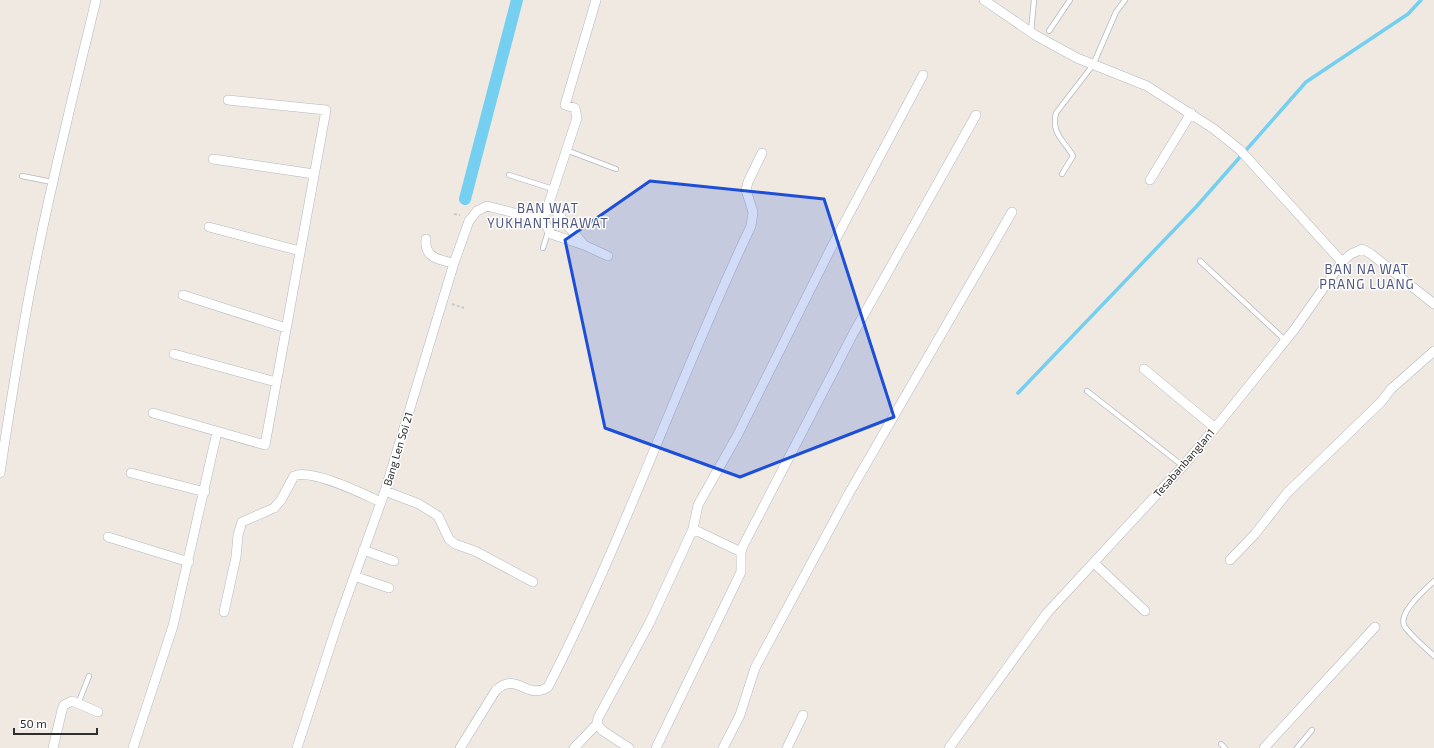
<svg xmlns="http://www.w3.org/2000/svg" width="1434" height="748" font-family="'Exo 2',sans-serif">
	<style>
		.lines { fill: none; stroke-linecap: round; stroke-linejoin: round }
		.stream { stroke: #75cff0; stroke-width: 3.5 }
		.canal { stroke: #75cff0; stroke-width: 12 }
		.service-casing { stroke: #b4b7c1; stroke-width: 6 }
		.minor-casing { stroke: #b4b7c1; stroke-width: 10 }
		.path { stroke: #c9c9c9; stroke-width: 2; stroke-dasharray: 3 2; stroke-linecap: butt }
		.service { stroke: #fff; stroke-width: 4.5 }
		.minor { stroke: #fff; stroke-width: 9 }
		.marked { fill: #1d4ed8; fill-opacity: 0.2; stroke: #1d4ed8; stroke-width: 3; stroke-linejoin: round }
		.labels { text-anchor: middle; stroke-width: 3; stroke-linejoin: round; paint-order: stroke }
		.street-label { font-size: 11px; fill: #2e2e2e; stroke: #fff }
		.quarter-label { font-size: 13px; letter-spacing: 1px; fill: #4d5680; stroke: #fff }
	</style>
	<rect width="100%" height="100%" fill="#efe9e1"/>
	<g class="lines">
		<path class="stream" d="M1018,393L1196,207L1306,82L1408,14L1421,0"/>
		<path class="canal" d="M465,199L517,0"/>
		<defs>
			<path id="service" d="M1049,31L1070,0
				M1031,32L1034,0
				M566,150L616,169
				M1062,174L1073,156C1064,140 1051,134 1056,113L1093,65L1116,12L1125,0
				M509,175L553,189
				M22,176L52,182
				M543,248L548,232
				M1200,261L1286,341
				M1087,391L1183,466
				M1434,581C1425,590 1396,614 1405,627C1413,638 1425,647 1434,656
				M78,704L89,676
				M1221,744L1225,748
				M1297,748L1312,730"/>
			<path id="minor" d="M984,0L1035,35L1077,58L1147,86L1214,129L1240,150L1342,262
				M213,159L314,174
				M1150,180L1191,113
				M549,203L584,245L608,256
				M542,218L551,234L584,245
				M209,227L300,251
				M426,239C424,258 439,260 454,263
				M183,295L286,328
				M174,354L276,382
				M1144,369L1215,428
				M153,413L265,445L326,110L228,100
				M0,473C10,407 20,341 33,275C51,183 74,91 96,0
				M131,473L205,492
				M385,491L419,504L438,516L449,539L455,544L475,551L533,582
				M108,537L189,562
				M363,550L394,561
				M741,552L693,529L698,505L737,436L831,248L923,75
				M1230,560L1255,534L1287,493L1381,402L1391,389L1434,351
				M1094,563L1145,611
				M354,576L389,588
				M224,612L236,557L238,535L242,522L274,508L281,500L294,476C311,468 363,494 381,502
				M53,748L62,710L64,705L72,701L98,712
				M133,748L173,626L217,432
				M297,748L339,619L385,491L454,263L469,221L477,211L487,206L538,219L545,215L577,118L575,108L565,105L596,0
				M460,748L496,690C518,671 526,701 548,687C625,537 679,377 751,226L753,212L746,190L748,182L762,153
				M574,748L597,724
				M629,748L603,731L597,724L598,718L650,622L693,529
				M656,748L741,572V552L743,546L853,334L976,115
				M723,748L740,715L755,668L848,495L1012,212
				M787,748L803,715
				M949,748L1047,613L1183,466L1215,428L1294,330L1342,262L1351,254L1362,249L1371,254L1434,304
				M1264,748L1375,627"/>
		</defs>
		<use href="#service" class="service-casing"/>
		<use href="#minor" class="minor-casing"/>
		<path class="path" d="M454,214L460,215
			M452,304L464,308"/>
		<use href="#service" class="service"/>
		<use href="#minor" class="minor"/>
	</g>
	<path class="marked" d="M650,181L824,199L894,417L740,477L605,428L565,240Z"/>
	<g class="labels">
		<g class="street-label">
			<text transform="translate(398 449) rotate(-73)" y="4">Bang Len Soi 21</text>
			<text transform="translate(1184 463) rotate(-49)" y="4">Tesabanbanglan1</text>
		</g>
		<g class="quarter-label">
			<text x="548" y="213">BAN WAT<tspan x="548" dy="15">YUKHANTHRAWAT</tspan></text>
			<text x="1367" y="274">BAN NA WAT<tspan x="1367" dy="15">PRANG LUANG</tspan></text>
		</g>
	</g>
	<path d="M14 728v6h83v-6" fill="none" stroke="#2e2e2e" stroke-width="2"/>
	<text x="20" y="728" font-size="12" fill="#2e2e2e" stroke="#ffffff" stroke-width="3" paint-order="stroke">50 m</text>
</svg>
